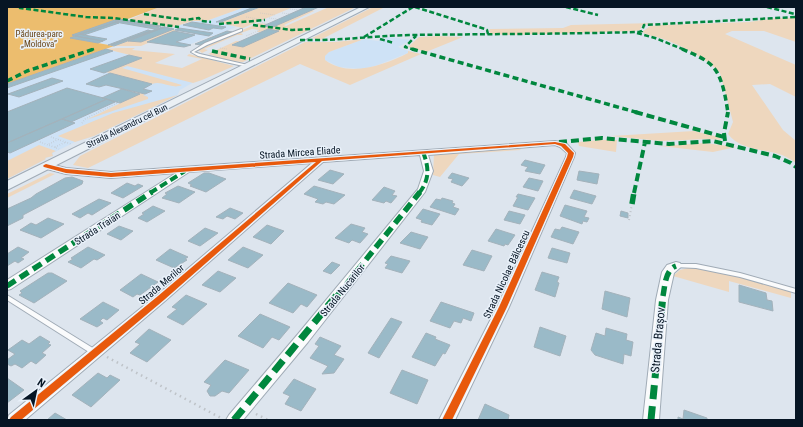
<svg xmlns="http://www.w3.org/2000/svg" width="803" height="427" font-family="'Roboto Condensed',sans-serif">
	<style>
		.built { fill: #cee2f6 }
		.green { fill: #eed7be }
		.forest { fill: #ecbd6e }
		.building { fill: #9abac8; stroke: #a3b2bb }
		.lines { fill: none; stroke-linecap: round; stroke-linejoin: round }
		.lane-casing { stroke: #a0abb6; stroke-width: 2 }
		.street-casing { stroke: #a0abb6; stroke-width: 2 }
		.secondary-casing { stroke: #a0abb6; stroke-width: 2 }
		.path-far3 { stroke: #bec3c8; stroke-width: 1; stroke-dasharray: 0.5 1.5; stroke-linecap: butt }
		.path-far2 { stroke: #bec3c8; stroke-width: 1.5; stroke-dasharray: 0.5 2; stroke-linecap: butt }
		.path-far1 { stroke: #bec3c8; stroke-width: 2; stroke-dasharray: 1 3; stroke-linecap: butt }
		.path { stroke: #bec3c8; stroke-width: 2.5; stroke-dasharray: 1.5 4; stroke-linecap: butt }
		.lane { fill: #fafbfc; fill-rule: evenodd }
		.street { fill: #fafbfc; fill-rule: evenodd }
		.secondary { fill: #eaf0f5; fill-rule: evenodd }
		.quiet-far4 { stroke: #00873e; stroke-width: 2.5; stroke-dasharray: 5 2.5; stroke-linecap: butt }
		.quiet-far3 { stroke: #00873e; stroke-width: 3.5; stroke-dasharray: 6 3.5; stroke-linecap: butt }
		.quiet-far2 { stroke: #00873e; stroke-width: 4; stroke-dasharray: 8 4; stroke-linecap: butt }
		.quiet-far1 { stroke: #00873e; stroke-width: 5.5; stroke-dasharray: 10 5.5; stroke-linecap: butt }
		.quiet { stroke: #00873e; stroke-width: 7; stroke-dasharray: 14 7; stroke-linecap: butt }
		.cycleway-casing { stroke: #e9f1fa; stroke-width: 2 }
		.cycleway { fill: #e8590c; fill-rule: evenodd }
		.labels { text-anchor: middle; stroke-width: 3; stroke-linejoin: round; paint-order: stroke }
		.far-park-label { font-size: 9px; fill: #694516; stroke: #e9f1fa }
		.far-street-label { font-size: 9px; fill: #061524; stroke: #e9f1fa }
		.street-label { font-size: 10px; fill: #061524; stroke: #e9f1fa }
		.near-street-label { font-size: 12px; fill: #061524; stroke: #e9f1fa }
	</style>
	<rect width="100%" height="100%" fill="#dde5ee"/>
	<path class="built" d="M245,7H261L221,23L236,27L213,36H210L184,47L147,42L175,31L141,42L128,41L114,46L70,38L74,36L72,35L118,19L174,29L178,26L190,21H206Z
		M389,37L411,40L398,47L408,51V53L375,66L362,69L339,67L325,60V55L329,52L364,39L378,41Z
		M106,49L142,58L202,80L194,82L180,90L177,96L94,136L75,142L53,153V156L45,158L46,159L7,179V91L11,89L7,88V84Z"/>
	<path class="green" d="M160,7H245L206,21H193L173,27L128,20Z
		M261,7L291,8L243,28L220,23Z
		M329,7H356L243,62L229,61L208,54L236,41H240L232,45L243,47L278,31L268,29L260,32H257L259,30L252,29L241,33L243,35H237L204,49L208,50L202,53L198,50L258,23L267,24L264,26L273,27L312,10L314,11L284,25L286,26Z
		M373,7H385L320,40L312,38Z
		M777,18H796V42L764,31H732L725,34L796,65V97L770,84L752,85L783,130L796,141V163C792,160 787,157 782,155C764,149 740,150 728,134L733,122L720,73C709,60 679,44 663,39C656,36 648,36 642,32L650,26L661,25L749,22Z
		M656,23H657L642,25L640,30L635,31L510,35L491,34L489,31L490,29L563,28L571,25Z
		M174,29L176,31L141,46H114L128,41L141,42Z
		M437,36L463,37L426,52L408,47L419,37Z
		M364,39L329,52L325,56V60C348,78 385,65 408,53V51L421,54L350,85L300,64L88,168L73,165L80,156L305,42H335Z
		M119,48H135L132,50L175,54L155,63L182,68L202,59L187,56L189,54L234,66L202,80L193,83L127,66L122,68L182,85C172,90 162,80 152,84L106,72L142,58L106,49Z
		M134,92L145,94L143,95L148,97V99L86,120L139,94Z
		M178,95L94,136L75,142L58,136L113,113Z
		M694,131L719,137L722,140L708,139L661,141L611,136Z
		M600,140H617L616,152L579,146L578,142Z
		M705,143L736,147L713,152L660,146Z
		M39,145L56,151L52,153L53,156L45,158L46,159L7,179V161Z
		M517,147L521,150L459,154L440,177L433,175L434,154Z
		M50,173L55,174L7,198V194Z
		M688,268C721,270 754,282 786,290L791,292V298L729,281V292L673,276L680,270Z"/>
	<path class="forest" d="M7,7H160L125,20L118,19L73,35L75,36L71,38L114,46L7,84Z"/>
	<path class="building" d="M254,7H260L221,22H216Z
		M306,7H319L273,27L263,26Z
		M118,19L125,20L161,26L159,27L115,20Z
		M115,20L119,21L75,36L72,35Z
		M119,21L159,27L155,29L115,22Z
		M115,22L119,23L84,35L80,34Z
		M192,22L226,27L222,29L213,28L209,30L183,25Z
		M162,27H165L114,46L111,45Z
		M165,27L174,29L141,42L128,41Z
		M179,28L213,33L209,36L175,30Z
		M268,29L279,31L243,47L232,45Z
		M148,30L151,31L111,45H108Z
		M174,31L195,35L176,42L191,45L184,47L147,42Z
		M227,31L232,32L200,45L195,44Z
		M80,34L84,35L107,39L103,41L75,36Z
		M75,36L103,41L98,43L70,38Z
		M106,49L113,51L7,88V84Z
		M129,55L142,58L104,73L90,69Z
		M110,73L152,84L143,89L152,91L145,94L106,85L99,87L86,84Z
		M52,78L63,81L19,97L8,94Z
		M67,88L107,99L7,143V112Z
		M122,89L140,94L120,103L102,98Z
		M107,99L115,102L71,122L62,119Z
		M62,119L75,123L10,153L7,152V143Z
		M525,160L545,165L540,174L525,171L528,167L521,165Z
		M330,170L344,174L333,184L318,180Z
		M579,171L599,174L597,184L577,180Z
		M204,173H209L226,179L206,192L190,186L192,185L188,183Z
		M452,173L469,178L462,186L451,182L453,179L448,178Z
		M72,177L83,181L82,184L23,215V218L7,226V209L31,198L36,194L65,178Z
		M529,178L543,181L538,191L523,187Z
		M127,183L135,186L138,184L143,186L123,198L111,193Z
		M178,186L195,192L179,203L162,198L167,194L165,193Z
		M314,186L345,195L334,204L326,202L323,204L315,202L318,199L304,194Z
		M384,187L395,191L392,195L397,196L391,203L386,201L384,203L372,200Z
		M574,190L596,196L592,204L570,198Z
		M518,194L535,198L528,210L513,206L518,197H516Z
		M442,198L453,201L452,203L455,204L453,207L459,209L455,215L430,207L436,199L441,200Z
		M99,199L111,203L92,215L88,213L80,218L72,214Z
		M565,205L587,211L584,217L589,218L587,222L583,221L582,224L560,216Z
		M153,206L165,211L147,222L138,218L144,214L142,213Z
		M230,208L243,213L235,219L227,216L223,219L216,217Z
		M423,209L440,214L432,225L421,222L422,220L416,218Z
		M509,211L525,215L520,224L504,220Z
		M621,211L628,213V218L620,216Z
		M48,218L64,224L41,238L20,230L31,223L36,225Z
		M351,224L365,228L362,232L368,234L360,243L352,240L349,243L335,238Z
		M267,225L284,231L271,244L253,237Z
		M119,226L133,231L121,240L107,234Z
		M562,227L579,232L573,244L551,237L555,229L560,230Z
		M205,228L218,233L200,246L188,241Z
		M496,229L515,235L508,245L505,244L504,246L488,241Z
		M411,232L428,237L420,249L400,243Z
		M18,247L29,252L21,258L24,259L18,263L15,261L7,266V254Z
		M88,247L105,255L97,260L94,259L81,268L68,262L73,259L71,258Z
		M243,247L263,255L248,268L228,260Z
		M552,248L570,253L567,263L548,258Z
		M170,249L188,257L185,259L187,260L174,268L156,260Z
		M472,250L492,256L484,271L463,265Z
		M391,256L410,261L402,273L385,268L388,264L385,263Z
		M332,262L340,265L331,274L323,271Z
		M218,271L236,278L220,292L202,285Z
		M542,272L559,277L557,282L559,283L555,297L535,290Z
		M48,273H52L67,281L34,303L19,295L22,293L20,291Z
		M141,274L158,282L140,295L137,294L133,297L120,290Z
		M288,283L317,295L307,307L301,304L293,313L269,303Z
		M739,285L766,293L767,300L772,301L773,311L739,302Z
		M605,291L630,298L627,317L602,309Z
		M186,295L207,304L183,325L167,317L177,309L172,307Z
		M103,302L119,310L107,320L103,318L100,321L103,323L97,327L80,319Z
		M441,302L474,313L471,321L463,318L461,323L454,321L450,328L430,321Z
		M260,314L290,327L279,340L272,337L263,348L238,336Z
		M391,318L402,322L379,358L368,353Z
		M540,327L566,336L560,356L534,347Z
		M606,328L627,334L626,340L633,342L631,356L624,354L623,364L595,355L591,350L596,333L605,336Z
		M149,329L171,340L147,362L130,353L140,344L135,342Z
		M426,333L436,337L435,339L450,345L445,354L443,353L435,366L412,357Z
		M40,336L50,342L48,344L51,345L42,353L46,355L36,364L31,361L22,368L15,364L11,366L7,364V360L15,354L8,350L22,340L29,344Z
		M320,337L341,346L334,355L344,359L334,373L322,374L328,366L310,358L319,346L315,344Z
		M225,360L249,370L229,393L222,391L215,396H210L207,391L211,385L204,382Z
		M402,370L428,380L417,404L390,393Z
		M98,373L107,378L110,375L120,380L91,407L72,395Z
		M7,378L24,390L7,403Z
		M294,379L316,389L301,411L285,404L290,396L283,393Z
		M485,404L509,415L508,420H478Z
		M684,410L707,418V420H678V417L683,419Z
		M55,413L67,420H47Z"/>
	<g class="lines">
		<defs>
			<path id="lane" d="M241,29H242V31L207,45L194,52L200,54L248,65V67L198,56L191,52L205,43Z
				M676,264H696L740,273L796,289V293L740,277L696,268L674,267L673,266L674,265Z
				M7,295L96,350L97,352L96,354L94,355L92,354L7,300Z"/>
			<path id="street" d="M555,141L566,143L575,153L574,157L509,307L455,420H439L497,307L566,157L567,153L560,147L555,145L428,155L433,171L425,192L308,342L243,420H226L229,415L298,334L418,189L424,171L420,155L323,162L165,301L25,420H7L9,415L157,295L312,163L189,172L11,289L7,290V280L176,173L111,178L66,174L43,168L42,166L43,164L46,163L66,168L111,172Z
				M676,262L680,263L682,266L674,273L668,300L659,420H643L656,300L662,272L667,265Z"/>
			<path id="secondary" d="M361,7H369L7,190V181Z"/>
		</defs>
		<use href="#lane" class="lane-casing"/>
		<use href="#street" class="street-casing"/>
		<use href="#secondary" class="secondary-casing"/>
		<path class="path-far3" d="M290,9L298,10
			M260,13L275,15
			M282,13L290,14
			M246,17L265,20
			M269,18L277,19
			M260,22L268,24
			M246,36L260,30
			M220,48L227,49"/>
		<path class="path-far2" d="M82,123L85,119L119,102
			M51,137L71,144
			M40,142L59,149
			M49,144L59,139
			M55,147L66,142"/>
		<path class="path-far1" d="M629,220L632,204"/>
		<path class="path" d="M107,357L221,418
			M256,414L268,420"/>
		<use href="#lane" class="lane"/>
		<use href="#street" class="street"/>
		<use href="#secondary" class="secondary"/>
		<path class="quiet-far4" d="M21,7L20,8L86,17L114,18L179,27
			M415,7L485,29L487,30L488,34
			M566,7L598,15
			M767,7L795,14
			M144,14L185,20L199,18L201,21L211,22
			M219,24L265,20
			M253,25L292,30L311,29
			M637,33L655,38L685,50
			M364,37L413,7
			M380,39L394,43
			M300,40C337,41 372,36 409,35C486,34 562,34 639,32L642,31L644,25L796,17
			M91,50L94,49
			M415,50L405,47L416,36"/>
		<path class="quiet-far3" d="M412,49L639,113
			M682,49C693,54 707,59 714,68C723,79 726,100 728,113
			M212,51L250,59
			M7,81L27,71L94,49"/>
		<path class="quiet-far2" d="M635,112L724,137
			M725,141L724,133L728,112
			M559,142L602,138L669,144L713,141L775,156L791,163L796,167
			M150,193L185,171
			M419,193C430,180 429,167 423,152
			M634,193L645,142"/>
		<path class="quiet-far1" d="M632,204L634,192
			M7,286L152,192
			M337,296L420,192
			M663,296C665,286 665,270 676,266"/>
		<path class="quiet" d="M234,420L337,295
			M651,420L663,295"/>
		<defs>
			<path id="cycleway" d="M555,142L565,144L574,153L573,157L507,307L452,420H442L499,307L567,157L568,153L561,146L555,144L322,161L164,300L21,420H9L11,417L158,296L316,162L111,177L66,173L44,167L43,166L44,165L46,164L66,169L111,173Z"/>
		</defs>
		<use href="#cycleway" class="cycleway-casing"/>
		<use href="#cycleway" class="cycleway"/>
	</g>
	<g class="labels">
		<g class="far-park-label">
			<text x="39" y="37">Pădurea-parc<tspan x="39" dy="10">„Moldova”</tspan></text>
		</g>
		<g class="far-street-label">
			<text transform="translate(127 126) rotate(-26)" y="3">Strada Alexandru cel Bun</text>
		</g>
		<g class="street-label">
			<text transform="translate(300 152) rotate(-4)" y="4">Strada Mircea Eliade</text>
			<text transform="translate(97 228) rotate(-33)" y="4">Strada Traian</text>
			<text transform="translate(506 274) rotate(-65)" y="4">Strada Nicolae Bălcescu</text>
			<text transform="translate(161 284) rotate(-40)" y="4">Strada Merilor</text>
			<text transform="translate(342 290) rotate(-51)" y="4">Strada Nucarilor</text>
		</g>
		<g class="near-street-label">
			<text transform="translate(658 340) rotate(-85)" y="4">Strada Brașov</text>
		</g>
	</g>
	<rect width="803" height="427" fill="none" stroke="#061524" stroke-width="16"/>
	<g transform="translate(36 391) rotate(33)" stroke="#e9f1fa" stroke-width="3" paint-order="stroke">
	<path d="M0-3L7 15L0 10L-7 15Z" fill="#061524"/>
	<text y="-6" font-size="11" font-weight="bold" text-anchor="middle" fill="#061524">N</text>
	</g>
</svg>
